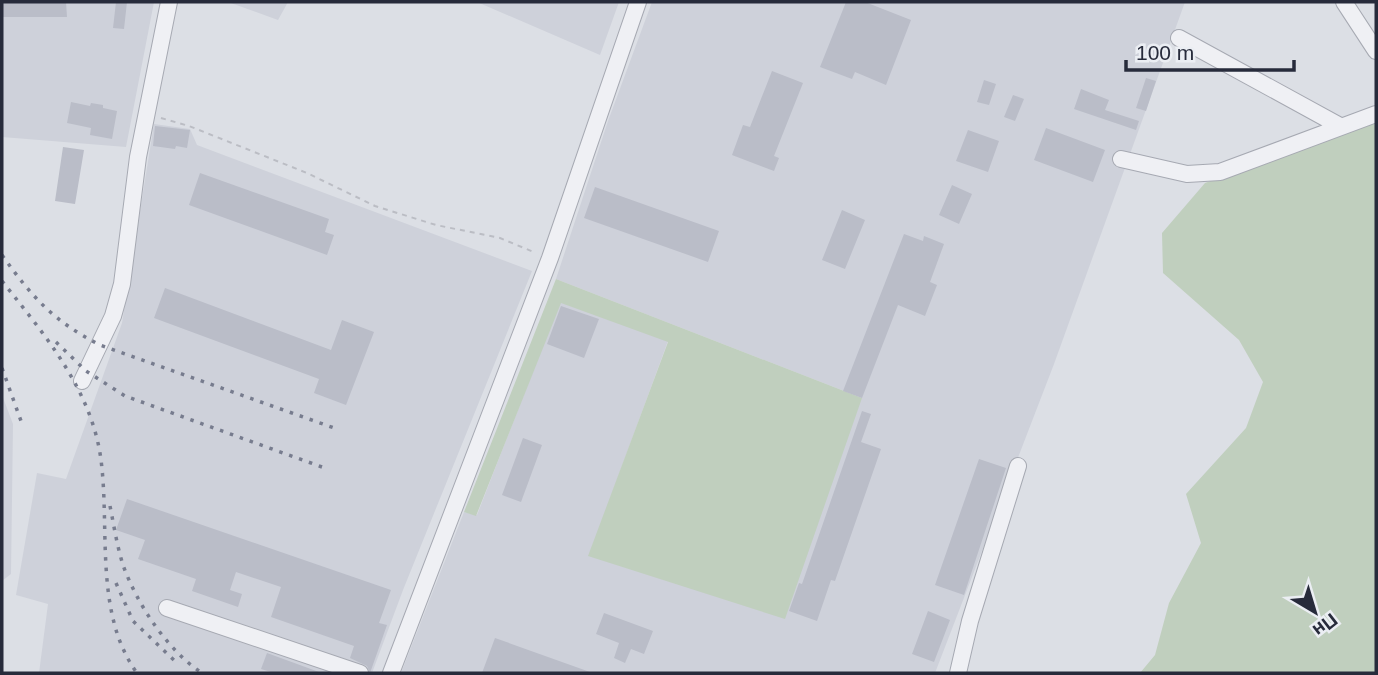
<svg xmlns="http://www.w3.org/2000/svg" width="1378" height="675" font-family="Helvetica,sans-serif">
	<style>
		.built { fill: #ced1da }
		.green { fill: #c0cfbe }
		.building { fill: #babdc8 }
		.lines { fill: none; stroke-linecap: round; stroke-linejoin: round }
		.minor-casing { stroke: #a6a9b2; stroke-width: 18 }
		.path { stroke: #bbbdc4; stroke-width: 2; stroke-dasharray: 5 5; stroke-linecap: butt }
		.minor { stroke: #eff0f4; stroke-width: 16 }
		.rail { stroke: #777c8e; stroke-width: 3.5; stroke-dasharray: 3.5 7; stroke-linecap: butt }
	</style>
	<rect width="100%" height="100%" fill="#dcdfe5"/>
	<path class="built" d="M2,2H154L126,147L2,137Z
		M228,2H288L278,20Z
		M477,2H619L600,55Z
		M652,2H1185L1054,364L935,673H401L464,512L477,515L560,302L668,341L589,556L862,398L556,279L608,121Z
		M154,124L190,129L197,145L532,271L403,590L372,673H39L48,604L16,595L37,473L66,479L122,323Z
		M2,395L13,424L11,574L2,581Z"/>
	<path class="green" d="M1376,122V673H1140L1155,655L1169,603L1201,543L1186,494L1246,428L1263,382L1239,340L1163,273L1162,233L1205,183Z
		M556,279L862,398L785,619L588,556L668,342L561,303L476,516L464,512Z"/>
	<path class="building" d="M2,2H66L67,17H2Z
		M116,2H127L124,29L113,28Z
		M846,2H865L911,20L886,85L855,72L852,79L820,67Z
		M772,71L803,83L774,156L779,158L774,171L732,155L743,125L750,127Z
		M1146,78L1156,81L1146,111L1136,108Z
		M984,80L996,84L989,105L977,102Z
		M1081,89L1109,100L1105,110L1139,121L1136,130L1074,109Z
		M1013,95L1024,99L1015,121L1004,117Z
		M71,102L90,106L91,103L103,105V108L117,111L112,139L90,135L91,128L67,123Z
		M155,126L190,130L187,148L176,146L175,149L153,146Z
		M1046,128L1105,150L1093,182L1034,160Z
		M968,130L999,141L988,172L956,161Z
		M63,147L84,150L75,204L55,201Z
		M200,173L329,219L325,232L334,235L327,255L189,205Z
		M952,185L972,194L959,224L939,215Z
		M595,187L719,231L708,262L584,218Z
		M842,210L865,220L845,269L822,260Z
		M904,234L923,241L924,236L944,244L930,282L937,285L925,316L898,305L862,398L843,391Z
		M165,288L331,350L342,320L374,332L346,405L314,393L319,379L154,318Z
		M561,306L599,319L584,358L547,344Z
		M862,411L871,414L861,442L881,449L835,581L831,580L817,621L789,611L799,583L802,584Z
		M523,438L542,445L521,502L502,495Z
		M979,459L1006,468L964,595L935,585Z
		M127,499L391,590L379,623L387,625L370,673L367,666L350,658L354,646L271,617L281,587L236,572L230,590L242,594L238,607L192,591L196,579L138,559L145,540L116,530Z
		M928,611L950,620L934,662L912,654Z
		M604,613L653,631L644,654L631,649L625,663L614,658L619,643L596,634Z
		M495,638L590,672V673H482Z
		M267,653L319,672V673H274L261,669Z"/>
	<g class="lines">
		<defs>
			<path id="minor" d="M1344,2L1376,51
				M1179,38L1340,126
				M1121,159L1187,174L1220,172L1376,114
				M82,381L113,316L122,284L138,157L169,2
				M167,608L360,673
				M391,673L550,258L638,2
				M958,673L970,621L1018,466"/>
		</defs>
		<use href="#minor" class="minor-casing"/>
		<path class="path" d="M161,118L189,126L307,173L375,206L436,225L500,238L536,253"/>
		<use href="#minor" class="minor"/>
		<path class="rail" d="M2,255C32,297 53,321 100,345L337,429
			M2,281C44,334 92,390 101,460C110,529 94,614 137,673
			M56,342L86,371L125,396L322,467
			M2,368L21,421
			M110,506C114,526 117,546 123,565C137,604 167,650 202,673
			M116,583L133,621L176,662"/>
	</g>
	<rect width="1378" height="675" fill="none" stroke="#272b3b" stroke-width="7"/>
	<g transform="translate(1315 612) rotate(142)" stroke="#ebeef3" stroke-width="5" paint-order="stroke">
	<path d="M0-5L12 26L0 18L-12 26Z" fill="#272b3b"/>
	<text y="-10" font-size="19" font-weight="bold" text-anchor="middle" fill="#272b3b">Пн</text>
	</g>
	<path d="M1126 60v10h168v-10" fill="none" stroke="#272b3b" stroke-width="3.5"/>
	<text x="1136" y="60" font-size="21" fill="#272b3b" stroke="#ebeef3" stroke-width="5" paint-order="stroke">100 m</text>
</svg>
